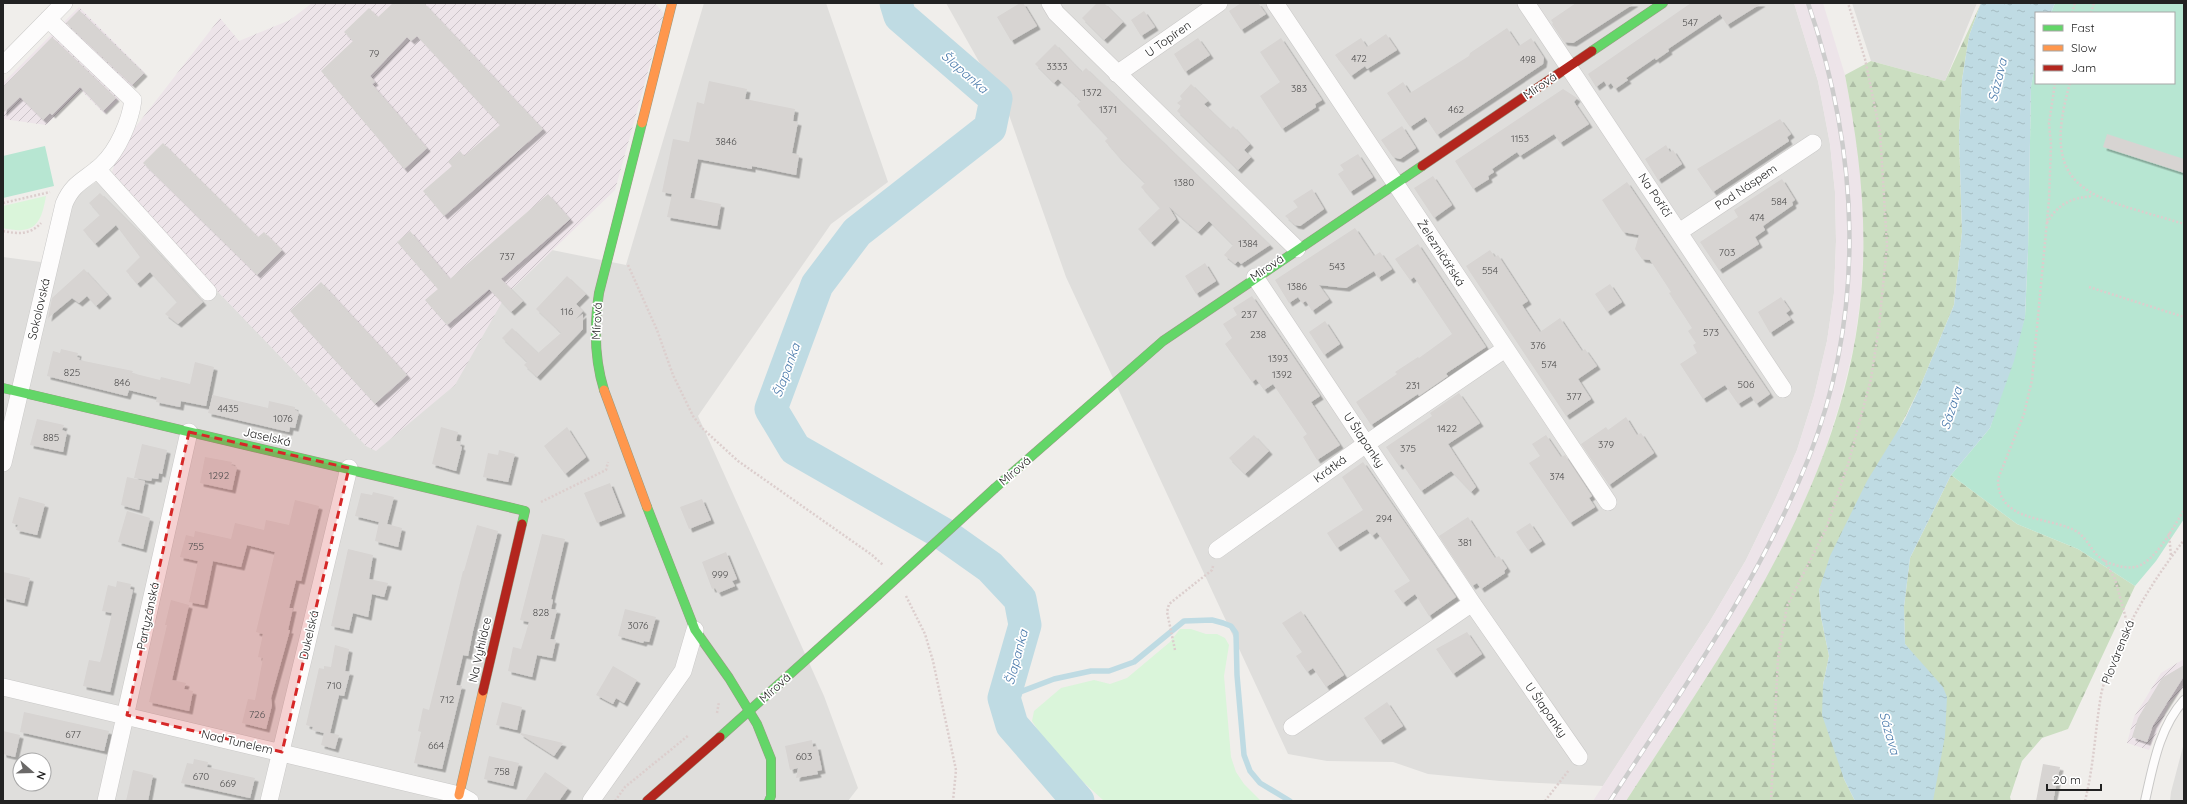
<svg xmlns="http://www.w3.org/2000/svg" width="2187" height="804" font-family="Quicksand,sans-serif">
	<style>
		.residential { fill: #dfdedc; fill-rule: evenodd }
		.industrial { fill: url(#industrial-furrows) }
		.railway { fill: #ede4e9 }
		.forest { fill: url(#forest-firs) }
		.park { fill: #daf5da }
		.pitch { fill: #b7e6d2 }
		.water { fill: url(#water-ripples) }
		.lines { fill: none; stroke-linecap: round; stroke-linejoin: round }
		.stream { stroke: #bfdbe3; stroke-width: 5.5 }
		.river { stroke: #bfdbe3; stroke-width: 33 }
		.building { fill: #d7d4d2; filter: url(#shadow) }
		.lane-casing { stroke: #c9c8c7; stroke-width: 10 }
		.street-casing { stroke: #c9c8c7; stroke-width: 18 }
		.fast-casing { stroke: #999a82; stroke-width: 10 }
		.slow-casing { stroke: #999a82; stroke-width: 10 }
		.jam-casing { stroke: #999a82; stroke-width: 10 }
		.path { stroke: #dccecd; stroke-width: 2.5; stroke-dasharray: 2 2; stroke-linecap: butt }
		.lane { stroke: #fdfcfc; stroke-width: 8 }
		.street { stroke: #fdfcfc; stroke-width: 17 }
		.fast { stroke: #63d668; stroke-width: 9 }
		.slow { stroke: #ff974d; stroke-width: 9 }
		.jam { stroke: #b3261e; stroke-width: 9 }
		.rail-casing { stroke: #ccc; stroke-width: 4.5 }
		.rail { stroke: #fff; stroke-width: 3; stroke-dasharray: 9; stroke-linecap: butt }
		.fast-bridge-casing { stroke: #999a82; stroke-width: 10; stroke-linecap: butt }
		.fast-bridge { stroke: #63d668; stroke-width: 9 }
		.marked { fill: #d62828; fill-opacity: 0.2; stroke: #d62828; stroke-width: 3; stroke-dasharray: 8 5; stroke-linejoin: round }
		.labels { text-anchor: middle; stroke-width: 3.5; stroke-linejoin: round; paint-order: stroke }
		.number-label { font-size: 10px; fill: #4f4e4e }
		.street-label { font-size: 12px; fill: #222; stroke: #fff }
		.water-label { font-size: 13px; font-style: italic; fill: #4a7aab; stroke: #fff }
	</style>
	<defs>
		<pattern id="industrial-furrows" width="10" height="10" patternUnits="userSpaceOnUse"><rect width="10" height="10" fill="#ede4e9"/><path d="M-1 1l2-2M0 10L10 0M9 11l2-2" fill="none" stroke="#cbc3c8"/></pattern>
		<pattern id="forest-firs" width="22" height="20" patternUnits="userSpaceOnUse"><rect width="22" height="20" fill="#cbdec1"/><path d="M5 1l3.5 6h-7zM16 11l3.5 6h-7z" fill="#aebea6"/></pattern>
		<pattern id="water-ripples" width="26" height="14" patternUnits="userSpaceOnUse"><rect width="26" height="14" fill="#bfdbe3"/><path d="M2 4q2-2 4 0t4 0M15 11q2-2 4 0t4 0" fill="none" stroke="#a4bcc2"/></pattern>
		<filter id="shadow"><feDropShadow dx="3.5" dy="3.5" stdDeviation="0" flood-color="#0004"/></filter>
	</defs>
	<rect width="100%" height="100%" fill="#f0eeeb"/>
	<path class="residential" d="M704,3H826L888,182L831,224L698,416L824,696L858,788L848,801H3V257L41,262L59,261L75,195L112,172L222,296L506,295L552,250L626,265ZM20,760H44V784H20Z
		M946,3H1794L1818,81L1830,144L1835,192L1836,241L1834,293L1827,341L1814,396L1797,450L1775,500L1746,560L1710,621L1603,786L1500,781L1428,774L1393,762L1327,761L1288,754L1066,277L1009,115Z
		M1852,3H1977L1945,81L1871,61Z
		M2184,743V801H2170L2171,792Z"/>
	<path class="industrial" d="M312,3H655L664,14L615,190L506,295L455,385L376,451L366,446L222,296L112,172L120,147L220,18L239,41L290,20Z
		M79,7L145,73L105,114L81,90L46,125L3,119V83Z
		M2184,659V687L2170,703L2149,750L2127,743L2134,717L2161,673Z"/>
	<path class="railway" d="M1794,3H1823L1845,75L1857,140L1862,190L1864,241L1861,295L1854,346L1840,403L1822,460L1800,512L1770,573L1734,636L1626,801H1593L1710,621L1746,560L1775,500L1797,450L1814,396L1827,341L1834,293L1836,241L1835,192L1830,144L1818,81Z"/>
	<path class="forest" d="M1981,3L1969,36L1962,80L1959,134L1962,232L1954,305L1920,387L1819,590L1821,617L1829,656L1823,685L1844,779L1855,801H1626C1727,645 1844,486 1861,295C1868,219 1859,149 1845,75L1871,61L1945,81Z
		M1951,475L2017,524L2078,549L2135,586L2068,729L2042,738L2022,761L2010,797L2011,801H1933L1919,663L1905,644L1904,607L1910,558Z"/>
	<path class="park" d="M46,196C41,225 34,235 3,228V206Z
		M1180,629H1191L1206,634H1217L1225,638L1229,645L1224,676L1231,757L1236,772L1244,784L1261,801H1104L1054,755L1032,721L1034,711L1061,688L1094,680L1110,684L1127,678L1170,642Z"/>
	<path class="pitch" d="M2055,3H2184V519L2156,561L2135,586L2078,549L2017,524L1951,475L1990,428L2025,317L2028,251L2031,86L2036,60V83H2174V13H2051Z
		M45,146L54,186L3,198V156Z"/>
	<path class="water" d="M1981,3H2055L2051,13H2036V60L2031,87L2028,251L2025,317L2014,361L1990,428L1951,475L1910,558L1904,607L1905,644L1943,687L1947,697L1945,736L1933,801H1855L1844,779L1822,715L1823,685L1829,656L1821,617L1819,590L1830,556L1867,481L1905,419L1920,387L1954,305L1962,232L1959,134L1962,80L1969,36Z"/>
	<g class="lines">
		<path class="stream" d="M1004,698L1054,679L1091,671H1109L1134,662L1184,621L1212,620L1223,623L1231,626L1236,633L1237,675L1244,755L1250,771L1260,783L1290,801"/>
		<path class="river" d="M896,3L900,16L996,99L990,128L857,232L817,285L771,409L795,449L942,533L990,567L1020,599L1025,625L1004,698L1012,725L1078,801"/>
	</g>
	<path class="building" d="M393,3H424L543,129L444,216L423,191L452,166L448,162L460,151L464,156L500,125L417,36L411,41L407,37L370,76L375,82L372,84L427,148L404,169L321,71L353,41L344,32L369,8L378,17Z
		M1020,3H1023L1037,26L1011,41L997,17Z
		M1097,3H1104L1123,22L1104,40L1082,18Z
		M1241,3H1258L1266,14L1241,30L1229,11Z
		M1576,3H1635L1573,43L1564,42L1552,24L1553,23L1551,20Z
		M1691,3H1762L1727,25L1720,14L1668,49L1669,51L1656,60L1655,58L1626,78L1628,80L1615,89L1611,83L1607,86L1604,81L1596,87L1588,74Z
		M79,10L144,73L132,85L66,23Z
		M1144,11L1155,27L1141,36L1131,20Z
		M1507,28L1519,46L1531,38L1544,58L1543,64L1437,135L1425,117L1410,127L1387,93L1403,82L1410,93L1469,56L1470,53Z
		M1386,34L1397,50L1367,69L1365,66L1351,76L1335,55L1361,38L1367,47Z
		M52,37L116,98L103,111L80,87L52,115L50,113L43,120L20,97L3,113V87Z
		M1198,38L1210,55L1185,72L1174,54Z
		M1281,38L1322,100L1315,104L1316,107L1282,129L1260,96L1280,82L1260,52Z
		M1055,44L1082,72L1086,68L1270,245L1241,264L1238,261L1235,264L1224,255L1233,245L1209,221L1198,232L1169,207L1176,219L1151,243L1138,229L1160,208L1141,187L1145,183L1118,156L1105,141L1108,138L1077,105L1081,101L1058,79L1054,83L1035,64Z
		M709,81L747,89L745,99L795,109L793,121L798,122L792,153L799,155L796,175L752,166V169L698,159L690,198L721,204L717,226L667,217L672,194L662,192L673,139L689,142L697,102L704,104Z
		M1191,84L1208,101L1204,104L1230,129L1233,126L1250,144L1244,150L1251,157L1238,170L1177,111L1181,106L1177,103L1182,99L1180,96Z
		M1563,89L1577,98L1574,102L1589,124L1560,143L1554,134L1520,156L1517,152L1492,169L1494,172L1488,176L1489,179L1473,189L1455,161Z
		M1780,119L1791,134L1787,137L1789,141L1713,192L1697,169Z
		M1402,126L1416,148L1400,159L1393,157L1381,140Z
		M2107,134L2184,159V173L2103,147Z
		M163,143L258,237L264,232L282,250L257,275L143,163Z
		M1666,145L1670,152L1673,150L1682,164L1658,180L1645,159Z
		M1358,154L1373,177L1350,192L1338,174L1344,170L1340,165Z
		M1433,176L1452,205L1434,218L1414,188Z
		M1782,179L1795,200L1792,202L1793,205L1763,226L1765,230L1755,237L1759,244L1719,270L1700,242L1738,217L1734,210Z
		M1627,182L1770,394L1756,404L1751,396L1738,404L1725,385L1703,399L1680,364L1697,353L1693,345L1696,343L1688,331L1692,328L1669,293L1671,292L1650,260L1642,259L1635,249L1639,235L1623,232L1602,200Z
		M1312,189L1324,209L1300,226L1295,225L1285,216L1298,207L1293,201Z
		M100,193L141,234L203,302L178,324L165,314L177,302L150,272L137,284L126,271L140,257L116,225L95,244L83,230L100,215L89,203Z
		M548,194L570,219L501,279L523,301L511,312L489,289L447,325L425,300L438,289L397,242L410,231L450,279Z
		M1355,228L1374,256L1380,252L1392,269L1378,278L1374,271L1346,288L1319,285L1329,299L1312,311L1306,301L1302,303L1298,297L1289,303L1275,280Z
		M1418,244L1486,347L1448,372L1446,374L1448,376L1419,396L1418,394L1371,425L1356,402L1397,374L1395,372L1418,357L1419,358L1452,334L1414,277L1410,280L1395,259Z
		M1490,250L1495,257L1498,255L1528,301L1522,305L1540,332L1560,318L1582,351L1585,349L1597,366L1578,379L1591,399L1566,416L1466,266Z
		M1205,263L1216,281L1196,294L1185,276Z
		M84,269L108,295L96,306L87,296L79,303L72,298L48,318L52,298Z
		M567,276L586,294L576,304L583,311L576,319L583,314V329L537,377L524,365L527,362L502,338L512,328L538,353L561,333L536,309Z
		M321,282L407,375L375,404L290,311Z
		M1610,284L1622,302L1607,312L1595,294Z
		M1252,296L1320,396L1311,402L1340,445L1317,460L1303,437L1307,434L1273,384L1264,390L1256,379L1252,382L1225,344L1232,338L1223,324L1237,315L1233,308Z
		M1781,297L1790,310L1786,313L1791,319L1770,333L1758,312Z
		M1325,321L1340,344L1324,355L1309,332Z
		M61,349L78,353L77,357L80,358L79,360L133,371L132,373L160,380L161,377L190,384L195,362L214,367L206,406L181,401L180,407L156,402L157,397L129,390L127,396L47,376L53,351L60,353Z
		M1459,393L1480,423L1448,444L1476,487L1471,492L1451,471L1421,491L1402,464L1399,466L1386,447L1432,416L1430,413Z
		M213,395L268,408L269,401L295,407V410L299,412L295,428L290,427L289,432L208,413Z
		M1626,417L1637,435L1641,433L1654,453L1609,485L1581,444L1606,427L1608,430Z
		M37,419L64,425L62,430L67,432L63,452L30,445Z
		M441,427L458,432L456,441L461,442L460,446L462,447L456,471L432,464Z
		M567,427L586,457L565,474L544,446Z
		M1254,435L1269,451L1245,474L1229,458Z
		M1546,435L1561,457L1565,455L1592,496L1589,498L1595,507L1570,523L1529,463L1540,456L1532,444Z
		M142,444L167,450L162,474L159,473L158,479L152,478L151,481L134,478Z
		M499,450L515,454L508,482L483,477L488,453L498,455Z
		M205,457L232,462L231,465L237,467L232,490L200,483Z
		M1363,462L1456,597L1429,616L1415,594L1403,603L1394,591L1410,581L1377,532L1372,536L1367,529L1337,548L1327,533L1363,510L1342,477Z
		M127,477L145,481L139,510L121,505Z
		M610,483L622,513L597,523L584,493Z
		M373,492L394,497L387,524L402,528L398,547L375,541L379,522L355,516L361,493L372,495Z
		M19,497L45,504L37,535L16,530L18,525L12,523Z
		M702,499L711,520L689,529L680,507Z
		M295,500L319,506L301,581L296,580L289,608H293L288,630H290L271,698L272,705L266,729L242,723L248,699L255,700L263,658L258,657L263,634L256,632L275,552L247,545L241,567L213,561L204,605L189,602L198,561L180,557L186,535L194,537L195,531L231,539L235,523L264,530L266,520L289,525Z
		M127,511L150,518L143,549L118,542Z
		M1468,517L1495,558L1499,556L1507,568L1504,571L1505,573L1481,589L1477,583L1472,586L1439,536Z
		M1530,523L1542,541L1528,550L1516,532Z
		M477,525L498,531L473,631L468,656L463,655L456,685L462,686L442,769L414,763L421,732L418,731L423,708L429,710L463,571H464Z
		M542,534L565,539L551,599L553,600L551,609L557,610L550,639L556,640L552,658L537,655L532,677L508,671L513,647L521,649L529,622L520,620Z
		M348,549L373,555L369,579L388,583L384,597L372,594L368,617L353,613L349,630L331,626Z
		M726,552L737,579L732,581L735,586L718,593L715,588L712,589L702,562Z
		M3,572L30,578L24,603L3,598Z
		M117,581L131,584L130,589L133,590L110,692L83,686L89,660L100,662L102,656L112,613L102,611L108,585L116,587Z
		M171,600L189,605L172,680L186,683L184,689L193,691L189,711L149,702L167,625H165Z
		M625,609L656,617L649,642L644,641L643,643L618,636Z
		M1301,611L1344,675L1326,687L1313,668L1307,672L1296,656L1302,652L1282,623Z
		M1467,632L1482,654L1453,674L1436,649Z
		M335,645L349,649L345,671L350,672L344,696L339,695L330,733L339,735L335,749L321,745L324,733L312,730L313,727L306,725L319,668L324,669V666L331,667Z
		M2184,665V676L2153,725L2147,742L2132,737L2138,718L2162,678Z
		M613,666L637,680L624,703L616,698L613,704L596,695Z
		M502,702L522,707L517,730L496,725Z
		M1387,702L1403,726L1380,741L1364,718Z
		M24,712L109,731L104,751L20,732Z
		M3,731L20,735L15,757L3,754Z
		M521,733L563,743L554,756L520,734Z
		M812,740L813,747L817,746L822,770L817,771L818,774L796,778L798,768L790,770L785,746Z
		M489,756L519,763L513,786L484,779Z
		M194,759L208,762L207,767L255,778L250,798L181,783L187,763L193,764Z
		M2043,764L2060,767L2053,801H2036Z
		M133,770L153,775L148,801H126Z
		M545,772L568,788L559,801H525Z"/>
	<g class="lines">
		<defs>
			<path id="lane" d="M2145,801C2153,766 2159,728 2184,700"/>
			<path id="street" d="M1050,3L1056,13L1297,249
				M1275,3L1608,502
				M1526,3L1783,389
				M3,65L64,3
				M1117,74L1219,3
				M97,169L208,292
				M1679,232L1813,143
				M1255,277L1472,603L1579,757
				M3,463L64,204C73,182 86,180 102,165C118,150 130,122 133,100L48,19
				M1217,550L1366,444L1505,349
				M3,687L459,795L470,801
				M1292,727L1472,603
				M106,801L189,432
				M269,801L349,468
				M591,801L683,671L695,630"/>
			<path id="fast" d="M1592,51L1663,3
				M3,388L525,511L522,524
				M604,390C594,358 594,326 599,293L642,123
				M995,488L1163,341L1422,166
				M647,507L695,630L729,678L757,724L771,759V796L769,801
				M720,737L877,596"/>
			<path id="slow" d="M642,123L672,3
				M604,390L647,507
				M459,795L483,691"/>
			<path id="jam" d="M1422,166L1592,51
				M483,691L522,524
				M647,801L720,737"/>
		</defs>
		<use href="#lane" class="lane-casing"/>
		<use href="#street" class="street-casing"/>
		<use href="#fast" class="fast-casing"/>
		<use href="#slow" class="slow-casing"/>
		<use href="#jam" class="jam-casing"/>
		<path class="path" d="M2072,13L2075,3
			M2091,13L2094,3
			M2055,83L2049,123L2051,145L2049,200L2032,380L2024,414L1998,479C1998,522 2045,516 2074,530C2086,536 2089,547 2098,556C2107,564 2124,569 2135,567C2155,563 2174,526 2184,510
			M2070,83C2037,197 2095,196 2184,224
			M3,203L50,192
			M2047,223C2058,203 2072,198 2093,196
			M3,231C18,234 30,235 41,223
			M628,265L657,330L673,375L693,416L702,428L738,461L872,555L883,565
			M2089,287L2184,317
			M541,502L606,470L608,462
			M2169,533L2171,556
			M2104,560L2115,579L2128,626
			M906,596L925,634L933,661L956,770L953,801
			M1175,650L1167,612L1169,604L1212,570L1213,566
			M717,713L719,702
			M615,801L625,787L689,735
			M1545,801L1569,770
			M1771,801L1778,658L1787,606L1826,529L1849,461L1871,379L1879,326L1887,245L1880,132L1865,59L1848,3
			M2085,801C2094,765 2095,731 2101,695C2104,679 2112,662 2119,647C2138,605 2156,577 2184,540"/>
		<use href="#lane" class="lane"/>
		<use href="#street" class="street"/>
		<use href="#fast" class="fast"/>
		<use href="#slow" class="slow"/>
		<use href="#jam" class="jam"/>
		<defs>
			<path id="rail" d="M1610,801C1682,690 1760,581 1809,457C1867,309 1859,151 1808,3"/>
		</defs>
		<use href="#rail" class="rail-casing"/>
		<use href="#rail" class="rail"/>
		<defs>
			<path id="fast-bridge" d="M877,596L995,488"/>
		</defs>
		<use href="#fast-bridge" class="fast-bridge-casing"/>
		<use href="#fast-bridge" class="fast-bridge"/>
	</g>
	<path class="marked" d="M189,432L349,468L282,752L127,715Z"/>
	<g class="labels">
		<g class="number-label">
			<text x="1690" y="26">547</text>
			<text x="374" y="57">79</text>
			<text x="1359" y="62">472</text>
			<text x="1528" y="63">498</text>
			<text x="1057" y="70">3333</text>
			<text x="1299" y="92">383</text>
			<text x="1092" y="96">1372</text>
			<text x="1108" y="113">1371</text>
			<text x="1456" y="113">462</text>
			<text x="1520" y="142">1153</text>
			<text x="726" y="145">3846</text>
			<text x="1184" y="186">1380</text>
			<text x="1779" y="205">584</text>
			<text x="1757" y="221">474</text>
			<text x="1248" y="247">1384</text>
			<text x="1727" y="256">703</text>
			<text x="507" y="260">737</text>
			<text x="1337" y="270">543</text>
			<text x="1490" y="274">554</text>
			<text x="1297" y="290">1386</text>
			<text x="567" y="315">116</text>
			<text x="1249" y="318">237</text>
			<text x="1711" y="336">573</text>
			<text x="1258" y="338">238</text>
			<text x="1538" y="349">376</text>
			<text x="1278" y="362">1393</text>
			<text x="1549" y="368">574</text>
			<text x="72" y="376">825</text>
			<text x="1282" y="378">1392</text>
			<text x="122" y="386">846</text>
			<text x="1746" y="388">506</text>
			<text x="1413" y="389">231</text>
			<text x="1574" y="400">377</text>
			<text x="228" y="412">4435</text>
			<text x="283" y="422">1076</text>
			<text x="1447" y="432">1422</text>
			<text x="51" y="441">885</text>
			<text x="1606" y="448">379</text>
			<text x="1408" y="452">375</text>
			<text x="219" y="479">1292</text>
			<text x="1557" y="480">374</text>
			<text x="1384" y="522">294</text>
			<text x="1465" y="546">381</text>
			<text x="196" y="550">755</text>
			<text x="720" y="578">999</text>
			<text x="541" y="616">828</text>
			<text x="638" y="629">3076</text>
			<text x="334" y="689">710</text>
			<text x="447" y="703">712</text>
			<text x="257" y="718">726</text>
			<text x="73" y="738">677</text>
			<text x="436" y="749">664</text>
			<text x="804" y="760">603</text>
			<text x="502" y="775">758</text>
			<text x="201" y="780">670</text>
			<text x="228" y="787">669</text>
		</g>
		<g class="street-label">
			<text transform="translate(1168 39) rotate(-35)" y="4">U Topíren</text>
			<text transform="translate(1540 86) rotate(-34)" y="4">Mírová</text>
			<text transform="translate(1746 187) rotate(-34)" y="4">Pod Náspem</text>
			<text transform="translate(1655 195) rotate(56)" y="4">Na Poříčí</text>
			<text transform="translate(1441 253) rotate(57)" y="4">Železničářská</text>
			<text transform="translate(1267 268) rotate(-34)" y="4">Mírová</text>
			<text transform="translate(39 309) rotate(-77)" y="4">Sokolovská</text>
			<text transform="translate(597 321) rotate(-87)" y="4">Mírová</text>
			<text transform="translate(267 437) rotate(13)" y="4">Jaselská</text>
			<text transform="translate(1364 440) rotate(56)" y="4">U Šlapanky</text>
			<text transform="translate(1330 469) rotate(-36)" y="4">Krátká</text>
			<text transform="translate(1015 471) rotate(-41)" y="4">Mírová</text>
			<text transform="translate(148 616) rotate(-78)" y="4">Partyzánská</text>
			<text transform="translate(309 635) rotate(-77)" y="4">Dukelská</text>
			<text transform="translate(480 650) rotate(-77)" y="4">Na Vyhlídce</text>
			<text transform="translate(2118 652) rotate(-68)" y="4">Plovárenská</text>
			<text transform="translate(775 688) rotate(-42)" y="4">Mírová</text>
			<text transform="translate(1546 710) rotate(55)" y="4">U Šlapanky</text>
			<text transform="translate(237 742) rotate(13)" y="4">Nad Tunelem</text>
		</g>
		<g class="water-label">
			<text transform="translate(965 72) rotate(41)" y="5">Šlapanka</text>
			<text transform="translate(1997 80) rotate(-76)" y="5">Sázava</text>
			<text transform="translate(786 370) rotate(-70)" y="5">Šlapanka</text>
			<text transform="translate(1951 408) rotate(-72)" y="5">Sázava</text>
			<text transform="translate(1016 657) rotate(-75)" y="5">Šlapanka</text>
			<text transform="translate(1890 733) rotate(74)" y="5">Sázava</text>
		</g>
	</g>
	<rect width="2187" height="804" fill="none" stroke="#222222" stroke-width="8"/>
	<rect x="2035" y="12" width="140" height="72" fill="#ffffff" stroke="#a7a7a7"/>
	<rect x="2043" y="25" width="20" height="6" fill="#63d668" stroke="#a7a7a7"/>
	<text x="2071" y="32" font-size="12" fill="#222222">Fast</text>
	<rect x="2043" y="45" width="20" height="6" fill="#ff974d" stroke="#a7a7a7"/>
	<text x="2071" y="52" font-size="12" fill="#222222">Slow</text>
	<rect x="2043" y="65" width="20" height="6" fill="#b3261e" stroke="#a7a7a7"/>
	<text x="2071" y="72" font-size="12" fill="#222222">Jam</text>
	<g transform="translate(32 772) rotate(110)"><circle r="19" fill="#ffffff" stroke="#a7a7a7"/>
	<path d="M0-3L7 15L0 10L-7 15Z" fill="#6a6968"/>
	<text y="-6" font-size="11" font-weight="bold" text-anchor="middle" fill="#222222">N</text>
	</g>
	<path d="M2047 784v6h54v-6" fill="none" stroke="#222222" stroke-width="2"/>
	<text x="2053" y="784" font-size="12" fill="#222222" stroke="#ffffff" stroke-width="3" paint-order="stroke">20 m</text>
</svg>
